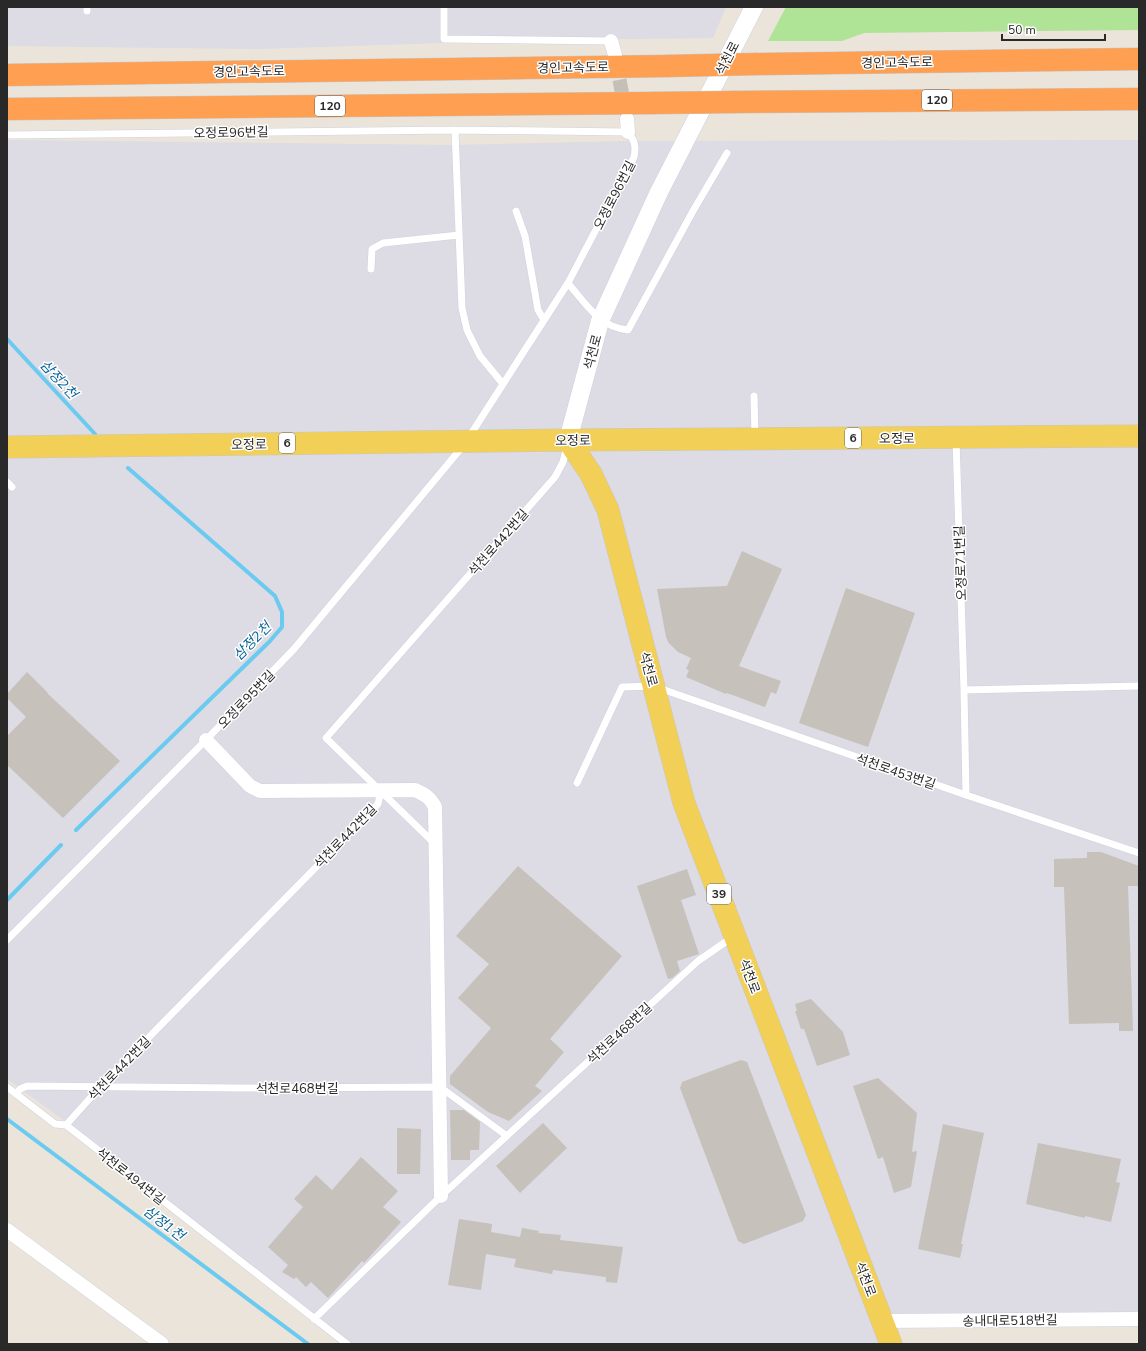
<svg xmlns="http://www.w3.org/2000/svg" width="1146" height="1351" font-family="'Nunito Sans','Noto Sans KR',sans-serif">
	<style>
		.industrial { fill: #dddbe3 }
		.green { fill: #afe395 }
		.lines { fill: none; stroke-linecap: round; stroke-linejoin: round }
		.stream { stroke: #6bcaef; stroke-width: 4 }
		.building { fill: #c6c1ba }
		.minor-tunnel { stroke: #c4bfb7; stroke-width: 14; stroke-dasharray: 14 7; stroke-linecap: butt }
		.service-casing { stroke: #cfd2e2; stroke-width: 8 }
		.minor-casing { stroke: #cfd2e2; stroke-width: 15 }
		.tertiary-casing { stroke: #cfd2e2; stroke-width: 19 }
		.primary-casing { stroke: #c7c7c7; stroke-width: 23 }
		.motorway-casing { stroke: #c7c7c7; stroke-width: 23 }
		.service { stroke: #fff; stroke-width: 7 }
		.minor { stroke: #fff; stroke-width: 14 }
		.tertiary { stroke: #fff; stroke-width: 18 }
		.primary { stroke: #f2d058; stroke-width: 22 }
		.motorway { stroke: #ff9f51; stroke-width: 22 }
		.motorway-bridge-casing { stroke: #c7c7c7; stroke-width: 23; stroke-linecap: butt }
		.motorway-bridge { stroke: #ff9f51; stroke-width: 22 }
		.labels { text-anchor: middle; stroke-width: 3; stroke-linejoin: round; paint-order: stroke }
		.shield { fill: #fff; stroke: #696969; stroke-width: 1 }
		.shield-label { font-size: 12px; font-weight: bold; fill: #292929 }
		.street-label { font-size: 13px; fill: #292929; stroke: #fff }
		.water-label { font-size: 14px; font-style: italic; fill: #0c6799; stroke: #fff }
	</style>
	<rect width="100%" height="100%" fill="#ebe4da"/>
	<path class="industrial" d="M7,7H726L713,38L535,40L260,49L7,46Z
		M7,140L452,145L628,141L1139,140V1319L882,1321L891,1344H350L62,1119L7,1079Z"/>
	<path class="green" d="M786,7H852V8H904L905,7H1139V30L864,33L842,41H768Z"/>
	<g class="lines">
		<path class="stream" d="M7,339L95,434
			M76,830L270,641L282,627V612L275,596L128,468
			M7,900L61,845
			M7,1119L308,1344"/>
	</g>
	<path class="building" d="M742,551L782,569L739,666L781,681L776,694L771,692L765,707L727,693L726,694L686,677L689,670L686,669L691,658L678,652L668,642L666,637L657,589L727,586Z
		M846,588L915,613L868,747L799,723Z
		M27,672L48,693H47L120,761L63,818L7,765V736L26,717L7,698V694Z
		M1087,852H1101L1139,866V886H1128L1133,1031H1119V1023L1069,1024L1064,887H1054V859L1087,858Z
		M518,866L622,956L550,1039L564,1052L535,1086L542,1091L509,1121L488,1112L450,1084V1076L491,1028L458,998L489,964L456,936Z
		M687,869L696,895L681,900L699,954L677,961L680,971L672,978L668,979L637,886Z
		M811,999L843,1032L850,1055L817,1066L804,1029H801L795,1011H797L795,1004Z
		M741,1060L747,1062L806,1215L803,1221L744,1244L738,1241L680,1088L682,1082Z
		M878,1078L917,1113L912,1152L917,1151L911,1187L894,1193L883,1157L878,1159L853,1086Z
		M450,1110H464L480,1122L479,1150H470V1160H451Z
		M543,1123L567,1148L520,1193L496,1166Z
		M943,1124L984,1133L961,1244H963L960,1258L918,1249Z
		M397,1128L421,1129L420,1174H397Z
		M1038,1143L1121,1159L1116,1182L1120,1183L1111,1222L1085,1216V1218L1026,1204Z
		M361,1157L398,1191L383,1207L401,1222L364,1263L362,1261L328,1298L311,1282L306,1287L296,1277L294,1279L282,1272L288,1265L268,1247L303,1207L294,1199L316,1175L332,1190Z
		M459,1219L492,1224L491,1232L520,1237L522,1228L539,1231L538,1233L561,1235L560,1240L623,1247L617,1283L606,1282V1277L553,1270L552,1274L514,1267L516,1259L486,1254L481,1290L448,1285Z"/>
	<g class="lines">
		<path class="minor-tunnel" d="M616,59L625,111"/>
		<defs>
			<path id="service" d="M87,7V11
				M444,7V39L611,41
				M455,130L462,308L467,330L480,356L503,384
				M7,135L455,130L628,132C635,140 636,147 634,157L568,283L469,437
				M516,211L525,236L538,310L544,320
				M371,269L372,249L383,243L459,235
				M568,283C585,303 600,328 628,330L693,211L727,153
				M754,396L755,436
				M956,440L964,690L966,795
				M7,482L12,487
				M964,690L1139,686
				M577,783L622,687L653,686L966,795L1139,853
				M434,843L326,738L555,477L563,462L567,446
				M7,940L206,740L294,649L463,446
				M7,1087L55,1124L66,1125L347,1344
				M16,1094L20,1089L27,1086L239,1088L440,1087L507,1136
				M66,1125L100,1087L378,804L381,791
				M314,1319L441,1196L698,961L724,943L734,938"/>
			<path id="minor" d="M611,41L615,55
				M627,119L628,132
				M206,740L250,786L260,791L415,790C424,794 430,797 435,807L441,1196
				M7,1230L162,1344
				M882,1321L1139,1319"/>
			<path id="tertiary" d="M568,440L600,321L659,192L754,7"/>
			<path id="primary" d="M568,440L591,474L608,510L684,803L891,1344
				M7,447L568,440L1139,436"/>
			<path id="motorway" d="M757,64L1139,59
				M7,75L667,66
				M735,102L1139,99
				M7,109L653,103"/>
		</defs>
		<use href="#service" class="service-casing"/>
		<use href="#minor" class="minor-casing"/>
		<use href="#tertiary" class="tertiary-casing"/>
		<use href="#primary" class="primary-casing"/>
		<use href="#motorway" class="motorway-casing"/>
		<use href="#service" class="service"/>
		<use href="#minor" class="minor"/>
		<use href="#tertiary" class="tertiary"/>
		<use href="#primary" class="primary"/>
		<use href="#motorway" class="motorway"/>
		<defs>
			<path id="motorway-bridge" d="M667,66L757,64
				M653,103L735,102"/>
		</defs>
		<use href="#motorway-bridge" class="motorway-bridge-casing"/>
		<use href="#motorway-bridge" class="motorway-bridge"/>
	</g>
	<g class="labels">
		<g class="shield">
			<rect x="922" y="90" width="30" height="20" rx="3"/>
			<rect x="315" y="96" width="30" height="20" rx="3"/>
			<rect x="845" y="428" width="16" height="20" rx="3"/>
			<rect x="279" y="433" width="16" height="20" rx="3"/>
			<rect x="707" y="884" width="24" height="20" rx="3"/>
		</g>
		<g class="shield-label">
			<text x="937" y="104">120</text>
			<text x="330" y="110">120</text>
			<text x="853" y="442">6</text>
			<text x="287" y="447">6</text>
			<text x="719" y="898">39</text>
		</g>
		<g class="street-label">
			<text transform="translate(727 58) rotate(-63)" y="5">석천로</text>
			<text transform="translate(897 62) rotate(-1)" y="5">경인고속도로</text>
			<text transform="translate(573 67) rotate(-1)" y="5">경인고속도로</text>
			<text transform="translate(249 71) rotate(-1)" y="5">경인고속도로</text>
			<text transform="translate(231 132) rotate(-1)" y="5">오정로96번길</text>
			<text transform="translate(614 195) rotate(-63)" y="5">오정로96번길</text>
			<text transform="translate(592 352) rotate(-75)" y="5">석천로</text>
			<text x="897" y="443">오정로</text>
			<text transform="translate(573 440) rotate(-1)" y="5">오정로</text>
			<text transform="translate(249 444) rotate(-1)" y="5">오정로</text>
			<text transform="translate(498 542) rotate(-49)" y="5">석천로442번길</text>
			<text transform="translate(960 563) rotate(-92)" y="5">오정로71번길</text>
			<text transform="translate(649 669) rotate(75)" y="5">석천로</text>
			<text transform="translate(246 699) rotate(-46)" y="5">오정로95번길</text>
			<text transform="translate(896 771) rotate(19)" y="5">석천로453번길</text>
			<text transform="translate(345 836) rotate(-46)" y="5">석천로442번길</text>
			<text transform="translate(750 976) rotate(69)" y="5">석천로</text>
			<text transform="translate(619 1033) rotate(-43)" y="5">석천로468번길</text>
			<text transform="translate(119 1068) rotate(-46)" y="5">석천로442번길</text>
			<text x="297" y="1093">석천로468번길</text>
			<text transform="translate(131 1176) rotate(38)" y="5">석천로494번길</text>
			<text transform="translate(866 1279) rotate(69)" y="5">석천로</text>
			<text transform="translate(1010 1320) rotate(-1)" y="5">송내대로518번길</text>
		</g>
		<g class="water-label">
			<text transform="translate(59 379) rotate(47)" y="5">삼정2천</text>
			<text transform="translate(252 641) rotate(-45)" y="5">삼정2천</text>
			<text transform="translate(164 1223) rotate(37)" y="5">삼정1천</text>
		</g>
	</g>
	<rect width="1146" height="1351" fill="none" stroke="#292929" stroke-width="16"/>
	<path d="M1002 34v6h103v-6" fill="none" stroke="#292929" stroke-width="2"/>
	<text x="1008" y="34" font-size="12" fill="#292929" stroke="#ffffff" stroke-width="3" paint-order="stroke">50 m</text>
</svg>
